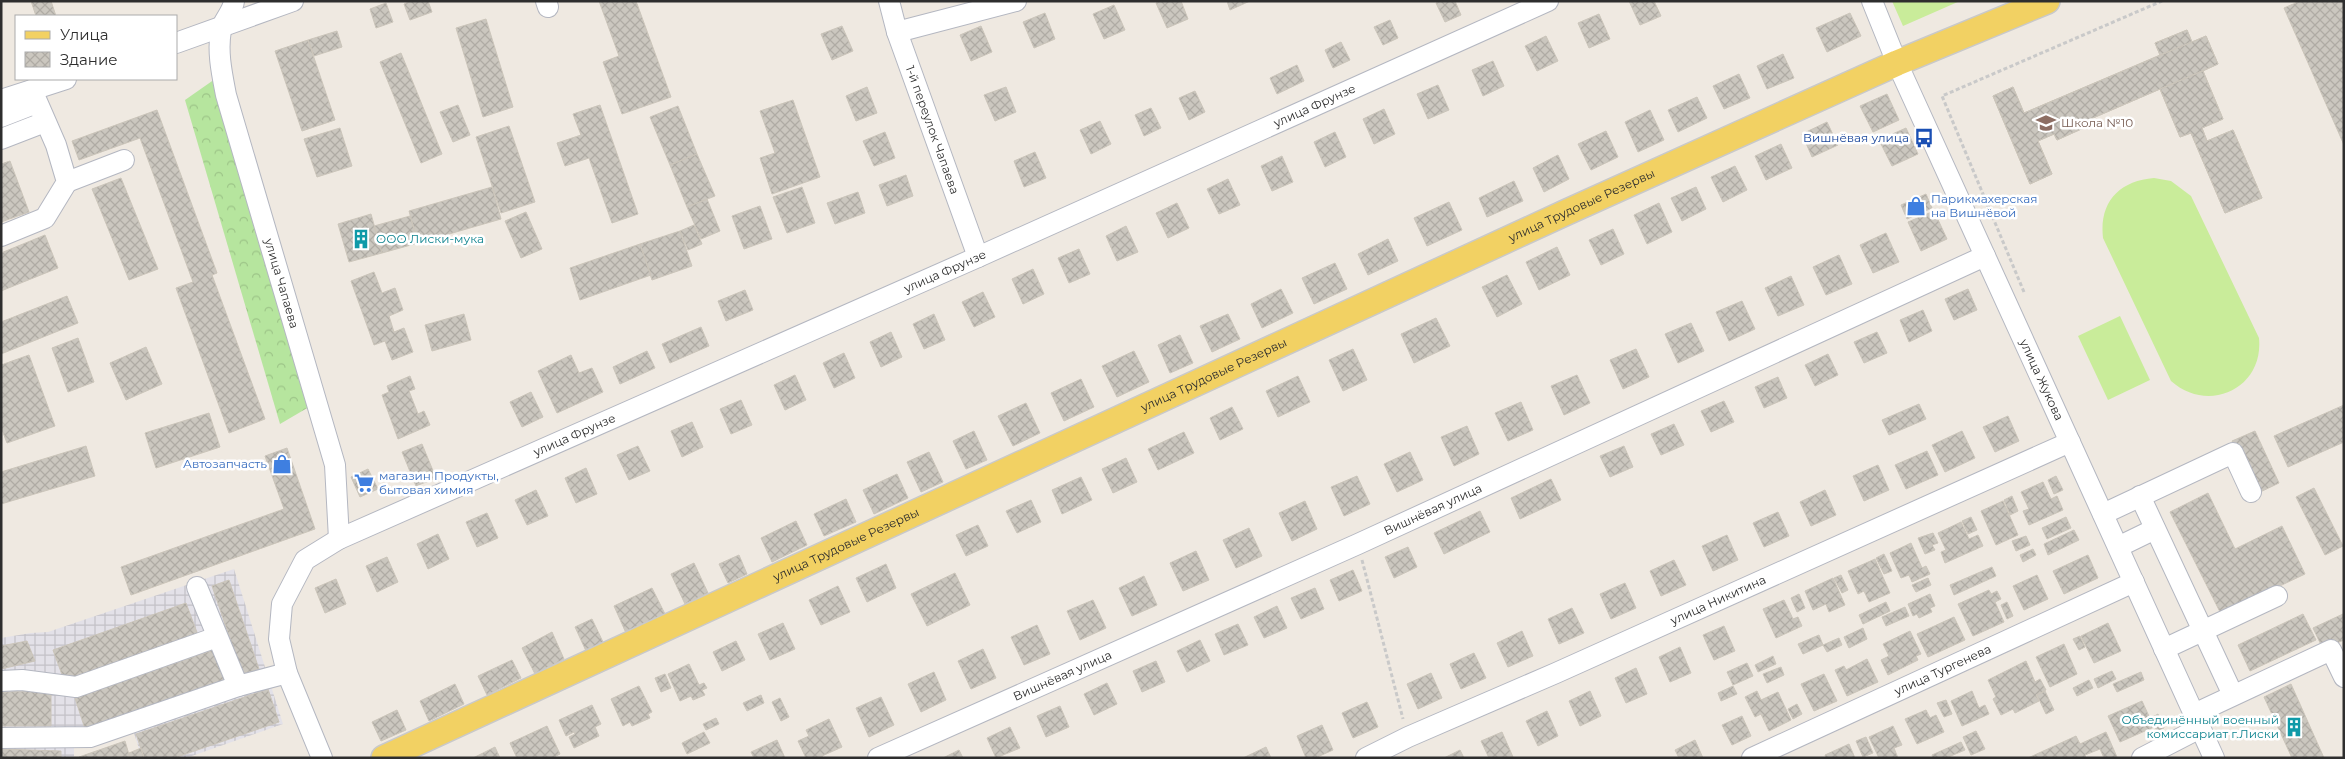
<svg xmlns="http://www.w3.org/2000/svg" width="2345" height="759" font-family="Montserrat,sans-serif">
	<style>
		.industrial { fill: url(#industrial-grid) }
		.forest { fill: url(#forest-crowns) }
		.pitch { fill: #c9ec9a }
		.building { fill: url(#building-cross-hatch); stroke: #cbc5ba }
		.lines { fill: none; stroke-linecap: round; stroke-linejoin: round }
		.minor-casing { stroke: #b4b7c1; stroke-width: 22 }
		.major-casing { stroke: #c9c9c9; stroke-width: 28 }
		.path { stroke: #c9c9c9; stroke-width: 3; stroke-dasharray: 4 2.5; stroke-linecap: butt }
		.minor { stroke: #fff; stroke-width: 20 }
		.major { stroke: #f2d163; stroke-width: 25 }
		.labels { text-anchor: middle; stroke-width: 5; stroke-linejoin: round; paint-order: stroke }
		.street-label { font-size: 12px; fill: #2e2e2e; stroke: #fff }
		.education-label { font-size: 12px; fill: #785e54; stroke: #fff; text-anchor: start }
		.transit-label { font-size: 12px; fill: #164399; stroke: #fff; text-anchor: end }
		.shop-label { font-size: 12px; fill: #366cbe; stroke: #fff; text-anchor: start }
		.culture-label { font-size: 12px; fill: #0d838f; stroke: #fff; text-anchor: start }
	</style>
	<defs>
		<pattern id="industrial-grid" width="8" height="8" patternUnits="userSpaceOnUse" patternTransform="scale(1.25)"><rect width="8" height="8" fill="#e3e1e8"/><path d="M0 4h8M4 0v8" fill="none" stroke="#c3c1c7"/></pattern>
		<pattern id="forest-crowns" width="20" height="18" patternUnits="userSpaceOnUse" patternTransform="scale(1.25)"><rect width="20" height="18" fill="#b6e59e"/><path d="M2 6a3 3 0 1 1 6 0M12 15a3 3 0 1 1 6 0" fill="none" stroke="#9dc588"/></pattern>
		<pattern id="building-cross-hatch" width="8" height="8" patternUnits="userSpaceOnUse" patternTransform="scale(1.25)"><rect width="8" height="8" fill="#cbc7bf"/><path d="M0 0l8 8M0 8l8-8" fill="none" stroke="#afaba4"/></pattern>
	</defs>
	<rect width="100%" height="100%" fill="#efe9e1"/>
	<path class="industrial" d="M234,569L283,724L186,758H142L133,730L74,748V758H1V638L31,633L48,632Z"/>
	<path class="forest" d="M215,79L309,407L280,424L185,100Z"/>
	<path class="pitch" d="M1892,1H1960L1903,26Z
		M2154,178L2171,181L2191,196L2259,338C2264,389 2208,414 2171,381L2103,238C2099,202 2119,181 2154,178Z
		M2120,316L2150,380L2108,400L2078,336Z"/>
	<path class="building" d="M31,1H51L56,16H36Z
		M411,1H428L432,12L410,20L404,4Z
		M599,1H636L671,97L622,114L603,62L619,56Z
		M1160,1H1181L1188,19L1167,28L1156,3Z
		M1227,1H1250L1230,10Z
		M1440,1H1455L1461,15L1445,22L1436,3Z
		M1629,1H1654L1661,16L1640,25Z
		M2300,1H2344V145L2284,8Z
		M386,3L393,22L376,28L370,9Z
		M1114,5L1125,30L1104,39L1093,14Z
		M1045,13L1055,39L1034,48L1023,22Z
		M1850,13L1861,36L1827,52L1816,28Z
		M1599,14L1610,39L1589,48L1578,23Z
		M486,19L513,107L483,117L456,28Z
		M1390,20L1398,38L1383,45L1374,27Z
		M842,26L853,51L832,60L821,34Z
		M981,26L992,52L971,61L960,35Z
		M2187,30L2192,42L2206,36L2218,64L2203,71L2223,119L2202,128L2207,141L2233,130L2262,198L2225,213L2191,133L2180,137L2160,89L2086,121L2088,126L2057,140L2054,134L2038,141L2052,174L2030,184L1993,96L2013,87L2024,113L2160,55L2155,43Z
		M2187,30L2192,42L2160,55L2155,43Z
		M337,31L342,47L314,56L308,40Z
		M1546,36L1558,61L1537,71L1525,46Z
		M2206,36L2218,64L2086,121L2088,126L2057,140L2054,134L2038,141L2052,174L2030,184L1993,96L2013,87L2024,113Z
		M308,40L335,120L302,131L275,51Z
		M1341,42L1350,60L1333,68L1325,50Z
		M401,53L442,154L421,163L380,62Z
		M1783,54L1794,78L1767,89L1757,66Z
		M1493,61L1504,86L1483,96L1472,70Z
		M1297,65L1304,81L1277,94L1270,78Z
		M2203,71L2223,119L2202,128L2207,141L2233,130L2262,198L2225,213L2191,133L2180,137L2160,89Z
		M1739,74L1750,98L1724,109L1713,86Z
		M1438,85L1449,110L1428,119L1417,94Z
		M867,87L877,113L856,121L846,96Z
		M1006,87L1016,112L995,121L984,95Z
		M1195,91L1205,112L1189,120L1179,98Z
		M1887,94L1899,120L1873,132L1860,106Z
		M1697,97L1707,118L1678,132L1668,110Z
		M793,100L820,177L772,194L760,158L775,153L760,111Z
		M458,105L470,135L453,142L440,112Z
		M600,105L638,214L612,223L589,158L565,166L557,143L581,135L573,114Z
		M678,106L697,154L670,165L650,117Z
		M1151,108L1161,128L1144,136L1135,115Z
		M1384,109L1395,134L1374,144L1363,119Z
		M157,110L217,273L212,275L265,419L229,433L176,288L193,282L140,138L79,160L72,141Z
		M1650,110L1664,140L1638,152L1625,122Z
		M1100,121L1111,144L1091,154L1080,130Z
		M1827,122L1838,145L1812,157L1802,134Z
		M509,126L535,202L501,213L476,137Z
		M340,128L352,166L317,177L304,139Z
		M1906,128L1918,154L1892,166L1879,140Z
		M1606,131L1618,157L1591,170L1578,144Z
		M885,132L895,158L874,166L863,141Z
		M1335,132L1346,157L1325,167L1314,142Z
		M1781,144L1792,168L1766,180L1755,156Z
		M1035,152L1046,178L1024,187L1014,161Z
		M697,154L715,196L687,207L670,165Z
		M1558,155L1569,179L1544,192L1533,168Z
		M1282,156L1293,182L1272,191L1261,166Z
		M10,161L29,212L1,222V164Z
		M1735,166L1747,190L1723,202L1711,177Z
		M906,175L913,196L887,206L879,185Z
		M121,178L158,269L129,280L92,189Z
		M1228,179L1240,205L1219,214L1207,189Z
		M1514,181L1523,201L1487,217L1479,198Z
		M492,187L501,219L418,243L409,211Z
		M802,187L815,223L787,233L773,197Z
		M1696,187L1706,209L1682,221L1671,198Z
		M858,192L865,213L835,224L827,203Z
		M1926,194L1932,208L1907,219L1901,205Z
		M707,199L720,231L701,239L687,207Z
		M1449,202L1462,230L1427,246L1414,218Z
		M1177,203L1189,228L1168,238L1156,213Z
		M1659,203L1672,232L1647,244L1634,215Z
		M760,206L772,239L744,249L732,216Z
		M1934,211L1947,239L1921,251L1908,222Z
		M526,212L542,249L521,258L505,221Z
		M371,214L382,253L349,262L338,224Z
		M410,216L418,243L382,253L374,226Z
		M694,225L702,244L688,250L680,231Z
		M1126,226L1138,252L1117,261L1106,236Z
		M1613,229L1624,254L1601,265L1589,240Z
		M680,231L692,266L652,280L640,244Z
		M1886,233L1899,262L1873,273L1860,245Z
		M45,235L58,268L1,291V253Z
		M1388,239L1398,261L1368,275L1358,254Z
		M640,244L651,275L580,300L570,268Z
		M1557,247L1570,275L1539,290L1526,262Z
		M1079,249L1090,274L1069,283L1058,258Z
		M1839,255L1852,284L1826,295L1813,267Z
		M1335,263L1347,289L1314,304L1302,278Z
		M1033,269L1044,294L1023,304L1012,279Z
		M374,272L382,293L395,288L403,310L389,316L394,332L404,328L413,352L392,360L385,341L374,345L351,281Z
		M1507,275L1522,304L1497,317L1482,287Z
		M1791,276L1804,305L1778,316L1765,288Z
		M1281,289L1293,313L1262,328L1251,304Z
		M1968,289L1977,310L1954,320L1945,299Z
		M745,290L753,310L726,321L718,301Z
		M983,292L995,317L974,327L962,302Z
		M67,296L78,323L1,354V322Z
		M1742,301L1755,329L1729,341L1716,312Z
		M1923,310L1932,331L1909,342L1900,320Z
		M464,314L471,340L432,351L425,325Z
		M934,314L945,340L924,349L913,324Z
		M1228,314L1240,339L1212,352L1200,326Z
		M1436,318L1450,346L1414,363L1401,334Z
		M1691,323L1704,351L1678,363L1665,334Z
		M701,327L709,346L670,363L662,344Z
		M891,332L902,357L881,367L870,342Z
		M1877,332L1887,353L1864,363L1854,342Z
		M1180,335L1193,363L1170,373L1158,345Z
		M78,338L94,382L68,392L52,348Z
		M146,347L162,384L126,400L110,363Z
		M1353,349L1367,380L1343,391L1329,360Z
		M1636,349L1649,377L1623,389L1610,360Z
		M647,351L655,368L620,384L613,367Z
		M1134,351L1149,382L1117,397L1102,366Z
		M844,353L855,378L834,388L823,363Z
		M1828,354L1838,375L1815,386L1805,365Z
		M29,355L55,426L7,443L1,427V365Z
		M571,355L579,373L592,368L603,392L557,413L538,371Z
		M795,375L806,400L785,410L774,385Z
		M1577,375L1590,403L1564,415L1551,386Z
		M410,376L415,389L409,391L418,414L424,411L430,425L398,439L382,395L389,392L387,386Z
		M1298,376L1310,402L1278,417L1266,391Z
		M1778,377L1787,398L1764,408L1755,387Z
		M1081,379L1094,407L1064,421L1051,393Z
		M531,392L543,417L522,427L510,402Z
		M741,400L752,425L731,434L720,409Z
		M1724,401L1734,422L1711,432L1701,411Z
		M1521,402L1533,430L1508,441L1495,413Z
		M1026,403L1040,433L1013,446L998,416Z
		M1919,404L1926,419L1889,435L1882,420Z
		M2344,405V442L2288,467L2274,436Z
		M1232,407L1243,429L1220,440L1210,418Z
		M209,413L220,447L156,468L145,433Z
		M2008,416L2019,441L1995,452L1983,427Z
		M692,422L703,447L682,457L671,431Z
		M1674,424L1684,445L1661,455L1651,434Z
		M1467,426L1479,454L1454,466L1441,437Z
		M974,431L987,460L966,469L953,441Z
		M1962,431L1975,458L1945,472L1932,445Z
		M2255,431L2279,483L2256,494L2232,441Z
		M1184,432L1194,453L1158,470L1148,449Z
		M422,444L436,478L416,486L402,452Z
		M86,446L95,476L1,504V472Z
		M638,446L650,471L629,480L617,455Z
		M1624,446L1633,467L1610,477L1600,456Z
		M287,448L315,529L131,595L121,567L284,509L265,456Z
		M1927,451L1938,475L1906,489L1895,465Z
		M929,452L943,482L921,492L907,462Z
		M1410,452L1423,480L1397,492L1384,464Z
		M1126,458L1137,482L1113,493L1102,469Z
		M1878,465L1889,490L1864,501L1853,476Z
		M586,468L597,494L576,503L565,478Z
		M368,469L378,489L360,497L351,477Z
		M897,474L908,498L874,514L863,490Z
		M1357,476L1370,504L1344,516L1331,487Z
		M2056,476L2063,490L2054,494L2048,480Z
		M1081,477L1092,500L1062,514L1052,490Z
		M1551,479L1561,500L1520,519L1511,498Z
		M2043,482L2051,499L2057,496L2063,510L2029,525L2023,511L2029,509L2021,492Z
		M2314,488L2343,546L2325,555L2296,497Z
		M536,490L548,516L527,525L515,500Z
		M1825,490L1836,515L1811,526L1800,502Z
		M2208,493L2235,549L2282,526L2305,574L2221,614L2170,512Z
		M2012,496L2018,511L2010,515L2004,500Z
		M846,499L856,522L824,536L814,514Z
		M1031,500L1041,522L1017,533L1006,511Z
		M1305,501L1317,529L1292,541L1279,513Z
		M2003,501L2018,535L1996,545L1981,511Z
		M1480,511L1490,532L1444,554L1434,533Z
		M1778,512L1789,536L1764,547L1753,523Z
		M487,513L498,538L477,547L466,522Z
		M1971,517L1977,530L1968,534L1962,521Z
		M2066,517L2071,528L2047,539L2042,528Z
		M796,521L807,545L772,562L761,538Z
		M1961,522L1969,539L1978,535L1983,546L1945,563L1941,552L1946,550L1938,533Z
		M978,525L988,546L966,556L956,535Z
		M1249,528L1262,556L1236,568L1223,540Z
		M2074,530L2079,540L2048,555L2044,544Z
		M1933,533L1938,543L1932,545L1935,550L1925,554L1918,538Z
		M438,534L449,559L428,569L417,544Z
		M1727,535L1738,560L1713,571L1702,546Z
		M2026,536L2030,545L2016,551L2012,541Z
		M1911,543L1922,568L1926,566L1930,574L1912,582L1909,575L1901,578L1890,553Z
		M1408,547L1417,567L1394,578L1385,557Z
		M2033,549L2036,555L2023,562L2020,555Z
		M1196,551L1209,580L1183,591L1170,563Z
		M1884,554L1892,571L1884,574L1876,558Z
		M739,555L747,574L728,583L719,564Z
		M2088,555L2098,578L2064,594L2053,571Z
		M387,557L398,582L377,592L366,566Z
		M1875,559L1890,593L1869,602L1864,591L1858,594L1848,571Z
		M1674,560L1686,585L1661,596L1650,571Z
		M694,563L708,593L685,604L671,574Z
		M886,564L896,588L867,602L856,578Z
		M1992,567L1996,576L1954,595L1950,585Z
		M1353,570L1362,591L1339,601L1330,580Z
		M955,573L970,605L927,626L911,594Z
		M1841,575L1848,590L1842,593L1834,578Z
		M2037,575L2048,599L2024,610L2013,586Z
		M1144,576L1157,605L1132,616L1119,588Z
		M1833,578L1845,605L1829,612L1826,604L1813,610L1805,591Z
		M1928,578L1931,585L1916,592L1912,585Z
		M336,579L346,604L325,613L315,588Z
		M229,580L259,669L242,674L212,586Z
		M1625,583L1636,608L1611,619L1600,594Z
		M838,586L850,612L821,625L809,600Z
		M652,588L665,614L626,633L614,606Z
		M1315,588L1324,609L1301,619L1291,598Z
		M1989,590L1991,594L1997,591L2001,599L1995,602L2004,622L1973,636L1958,604Z
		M1799,594L1805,608L1797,612L1791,598Z
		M1930,594L1935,606L1930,608L1932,612L1919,618L1917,614L1913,616L1908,604Z
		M1093,600L1106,628L1080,640L1067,611Z
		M1784,600L1793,619L1798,617L1802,626L1776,638L1763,609Z
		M1886,602L1890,611L1863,624L1859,615Z
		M2007,602L2013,616L2007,619L2001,605Z
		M186,603L198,635L65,683L53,650Z
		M1277,606L1287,628L1264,638L1254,617Z
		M1905,607L1909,616L1886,626L1882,617Z
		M1572,608L1584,633L1559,644L1548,619Z
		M2303,614L2316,640L2250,671L2238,645Z
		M2343,614L2344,640L2323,649L2313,628Z
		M1954,617L1965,640L1928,657L1917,634Z
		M592,619L603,642L586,651L575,627Z
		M783,623L795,649L770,660L758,634Z
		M2108,623L2121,651L2094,663L2081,636Z
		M1238,624L1248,645L1224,655L1215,634Z
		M1037,625L1050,654L1024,665L1011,637Z
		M1724,626L1735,651L1714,660L1703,635Z
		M1863,628L1867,639L1849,648L1844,637Z
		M1522,631L1533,656L1508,667L1497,643Z
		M1910,631L1921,654L1916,656L1918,660L1888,675L1881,660L1889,656L1883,644Z
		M552,632L564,659L535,674L522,648Z
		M1819,635L1823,645L1803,654L1798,644Z
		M2080,636L2085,647L2079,650L2073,639Z
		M1839,638L1842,645L1827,652L1823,645Z
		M1200,640L1210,661L1187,672L1177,651Z
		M27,641L35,661L1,669V646Z
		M736,641L745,660L722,671L713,652Z
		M2064,644L2077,674L2050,687L2036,657Z
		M1680,647L1691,673L1670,682L1659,657Z
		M216,649L226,680L85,729L75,698Z
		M983,649L996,678L971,689L958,661Z
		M1474,653L1486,678L1461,689L1450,664Z
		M1773,656L1776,664L1758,672L1755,665Z
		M1867,659L1878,682L1847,696L1835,670L1844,666L1846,670Z
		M512,660L521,678L487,695L478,676Z
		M1156,661L1165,682L1142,692L1133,671Z
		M2026,661L2035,682L2040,679L2046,690L2036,695L2039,701L2015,713L2013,709L2001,715L1993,699L1996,697L1988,680Z
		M1747,663L1753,676L1733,685L1727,672Z
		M689,664L699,685L704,683L707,688L702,690L705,695L693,700L691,696L680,701L668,674Z
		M1781,667L1784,675L1767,683L1763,674Z
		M1636,668L1647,694L1626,703L1615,678Z
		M2112,671L2116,679L2098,688L2094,679Z
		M934,672L946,700L921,712L908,684Z
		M2141,672L2144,680L2117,692L2113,684Z
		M1431,673L1442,698L1418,709L1407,684Z
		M665,674L671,688L661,692L655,678Z
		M1824,674L1837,701L1814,711L1801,684Z
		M2089,680L2093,688L2077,696L2073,688Z
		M1107,683L1117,704L1094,715L1084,694Z
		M455,684L464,704L429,721L420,701Z
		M2291,684L2324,758H2292L2264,697Z
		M639,686L652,712L648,714L650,718L632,726L630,722L623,726L611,699Z
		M1733,686L1737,694L1721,701L1718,693Z
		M268,689L279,722L174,758H144L136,734Z
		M51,691V726H1V692Z
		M1590,691L1601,716L1580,726L1569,701Z
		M1757,691L1761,700L1778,692L1791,720L1769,731L1761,714L1755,717L1745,697Z
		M1972,691L1979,708L1985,705L1989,714L1962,726L1951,701Z
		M2045,691L2054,710L2046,714L2037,695Z
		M761,695L764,703L747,711L743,703Z
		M881,697L894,725L869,737L856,708Z
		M780,698L789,717L781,721L772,702Z
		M1946,700L1952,714L1944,717L1937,703Z
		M2142,701L2154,727L2120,742L2108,716Z
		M1367,702L1378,727L1353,738L1342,713Z
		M1797,704L1802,714L1793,719L1788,709Z
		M592,705L601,724L595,727L599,736L574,748L569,737L575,734L574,732L566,736L559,720Z
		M1060,706L1069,727L1046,737L1037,716Z
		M397,710L406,730L381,741L372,722Z
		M1926,710L1930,718L1936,715L1944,732L1917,744L1905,719Z
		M1547,711L1558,736L1538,746L1526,721Z
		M2158,714L2164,728L2157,731L2151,718Z
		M1742,716L1751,736L1732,745L1722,725Z
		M716,718L719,724L706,730L703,724Z
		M829,719L842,747L822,756L823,758H806L798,741L809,736L806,730Z
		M1322,725L1333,750L1315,758H1306L1297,736Z
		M547,726L560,754L552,758H517L510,743Z
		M1893,726L1902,745L1894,748L1898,758H1879L1869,737Z
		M1010,727L1020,748L996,758L987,738Z
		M1976,731L1985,749L1971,755L1963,737Z
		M704,732L710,743L687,754L682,743Z
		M1502,732L1513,757L1489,758L1481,741Z
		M2106,732L2117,757L2115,758H2104L2100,749L2085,755L2086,758H2028L2076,736L2080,744Z
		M1866,737L1873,753L1863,757L1856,741Z
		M777,740L785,758H754L751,752Z
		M1695,740L1703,758H1679L1675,750Z
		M125,741L130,758H80L79,757Z
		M1961,742L1965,750L1946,758H1933L1932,755Z
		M1849,744L1855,758H1826L1825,755Z
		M495,747L500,758H473Z
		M1266,747L1271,758H1243Z
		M141,748L144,758H130L129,753Z
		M1,749L61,751V758H1Z
		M959,750L963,758H943Z
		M1460,750L1464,758H1444Z"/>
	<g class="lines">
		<defs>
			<g id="minor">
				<path id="s1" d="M234,1C233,12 223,20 221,30C217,52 222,74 226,95L335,465L339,539"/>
				<path d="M546,1L548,7"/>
				<path id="s2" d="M889,1L897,32L978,257"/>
				<path id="s3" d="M1872,1L1897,63L2214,758"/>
				<path d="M897,32L1016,1"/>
				<path d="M176,43L293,1"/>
				<path d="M1,100L66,79"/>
				<path d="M1,117L37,103"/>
				<path d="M1,139L45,122"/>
				<path d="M67,182L124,160"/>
				<path d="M1,236L45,218L67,182L56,145L32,90"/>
				<path d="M2140,496L2233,695"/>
				<path d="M2103,514L2233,453L2251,492"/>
				<path d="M2118,547L2155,529"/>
				<path d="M197,587L238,686"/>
				<path d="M2164,649L2277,596"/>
				<path d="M1,681L22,680L76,687L217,637"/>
				<path d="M2194,714L2331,650L2344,677"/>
				<path d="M1,738L90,737L238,686L287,673"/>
				<path id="s4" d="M322,758L287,673L279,639L282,604L305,560L339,539L978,257L1548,1"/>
				<path id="s5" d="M878,758L1358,544L1985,256"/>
				<path id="s6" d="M1366,758L1408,737L1556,673L2070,442"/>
				<path id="s7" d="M1752,758L2134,582"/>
				<path d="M2142,758L2200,728"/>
			</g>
			<g id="major">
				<path id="s8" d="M384,758L1567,212L1897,63L2047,1"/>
			</g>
		</defs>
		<use href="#minor" class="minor-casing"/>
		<use href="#major" class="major-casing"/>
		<path class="path" d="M2024,292L1942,96L2162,1
			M1362,560L1403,719"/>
		<use href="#minor" class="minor"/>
		<use href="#major" class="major"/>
	</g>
	<defs>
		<symbol id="school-bare" viewBox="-9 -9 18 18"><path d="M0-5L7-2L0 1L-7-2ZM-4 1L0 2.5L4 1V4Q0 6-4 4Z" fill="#8d6e63" stroke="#fff" stroke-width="2.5" paint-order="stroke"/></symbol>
		<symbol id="bus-bare" viewBox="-9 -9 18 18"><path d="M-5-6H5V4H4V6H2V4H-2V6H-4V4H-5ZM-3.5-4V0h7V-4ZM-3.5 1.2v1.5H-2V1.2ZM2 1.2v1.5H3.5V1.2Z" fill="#1a4fb4" stroke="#fff" stroke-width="2.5" paint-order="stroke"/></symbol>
		<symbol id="shop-bare" viewBox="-9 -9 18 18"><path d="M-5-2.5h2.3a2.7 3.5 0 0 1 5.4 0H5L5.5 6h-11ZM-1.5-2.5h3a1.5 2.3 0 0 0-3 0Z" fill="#3f7fe0" stroke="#fff" stroke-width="2.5" paint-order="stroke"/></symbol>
		<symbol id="building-bare" viewBox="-9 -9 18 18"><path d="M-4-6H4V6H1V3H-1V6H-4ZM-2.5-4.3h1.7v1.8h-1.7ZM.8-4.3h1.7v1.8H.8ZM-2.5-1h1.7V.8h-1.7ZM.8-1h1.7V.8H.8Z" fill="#0f9aa8" stroke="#fff" stroke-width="2.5" paint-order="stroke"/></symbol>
		<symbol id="supermarket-bare" viewBox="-9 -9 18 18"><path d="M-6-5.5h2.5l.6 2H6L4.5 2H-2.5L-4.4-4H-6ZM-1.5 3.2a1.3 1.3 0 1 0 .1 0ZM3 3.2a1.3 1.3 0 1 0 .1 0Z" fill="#3f7fe0" stroke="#fff" stroke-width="2.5" paint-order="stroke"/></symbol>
	</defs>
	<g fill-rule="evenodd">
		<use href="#school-bare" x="2032" y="109" width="28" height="28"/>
		<use href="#bus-bare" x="1910" y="124" width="28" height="28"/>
		<use href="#shop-bare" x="1902" y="192" width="28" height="28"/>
		<use href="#building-bare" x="347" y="225" width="28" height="28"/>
		<use href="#shop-bare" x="268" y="450" width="28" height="28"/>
		<use href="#supermarket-bare" x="350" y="469" width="28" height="28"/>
		<use href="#building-bare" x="2280" y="713" width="28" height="28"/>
	</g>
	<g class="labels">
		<g class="street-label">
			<text dy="4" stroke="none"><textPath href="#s4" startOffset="1319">улица Фрунзе</textPath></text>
			<text dy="4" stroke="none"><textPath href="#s2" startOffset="136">1-й переулок Чапаева</textPath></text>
			<text dy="4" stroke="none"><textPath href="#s8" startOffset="1319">улица Трудовые Резервы</textPath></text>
			<text dy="4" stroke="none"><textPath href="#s4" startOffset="914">улица Фрунзе</textPath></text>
			<text dy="4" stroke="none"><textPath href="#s1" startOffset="294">улица Чапаева</textPath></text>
			<text dy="4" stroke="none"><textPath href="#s8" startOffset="914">улица Трудовые Резервы</textPath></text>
			<text dy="4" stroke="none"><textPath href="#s3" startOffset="415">улица Жукова</textPath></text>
			<text dy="4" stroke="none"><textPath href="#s4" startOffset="509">улица Фрунзе</textPath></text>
			<text dy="4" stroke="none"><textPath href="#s5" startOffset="608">Вишнёвая улица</textPath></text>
			<text dy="4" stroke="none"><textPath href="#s8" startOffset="509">улица Трудовые Резервы</textPath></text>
			<text dy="4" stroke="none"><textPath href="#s6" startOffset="386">улица Никитина</textPath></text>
			<text dy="4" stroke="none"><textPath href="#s7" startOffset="210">улица Тургенева</textPath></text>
			<text dy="4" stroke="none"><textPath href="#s5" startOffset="202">Вишнёвая улица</textPath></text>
		</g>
		<g class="education-label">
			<text x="2061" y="127">Школа №10</text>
		</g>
		<g class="transit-label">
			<text x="1909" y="142">Вишнёвая улица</text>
		</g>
		<g class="shop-label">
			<text x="1931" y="203">Парикмахерская<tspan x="1931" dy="14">на Вишнёвой</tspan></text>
			<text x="267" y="468" text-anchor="end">Автозапчасть</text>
			<text x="379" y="480">магазин Продукты,<tspan x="379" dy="14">бытовая химия</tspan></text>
		</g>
		<g class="culture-label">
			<text x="376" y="243">ООО Лиски-мука</text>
			<text x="2279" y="724" text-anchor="end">Объединённый военный<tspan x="2279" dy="14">комиссариат г.Лиски</tspan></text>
		</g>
	</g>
	<rect width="2345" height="759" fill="none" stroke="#2e2e2e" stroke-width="5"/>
	<rect x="15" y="15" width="162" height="65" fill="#ffffff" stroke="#ababab"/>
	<rect x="25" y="31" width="25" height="8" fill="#f2d163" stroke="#ababab"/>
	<text x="60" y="40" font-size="15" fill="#2e2e2e">Улица</text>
	<rect x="25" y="52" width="25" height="15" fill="url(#building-cross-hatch)" stroke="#ababab"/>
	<text x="60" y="65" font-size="15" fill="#2e2e2e">Здание</text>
</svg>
